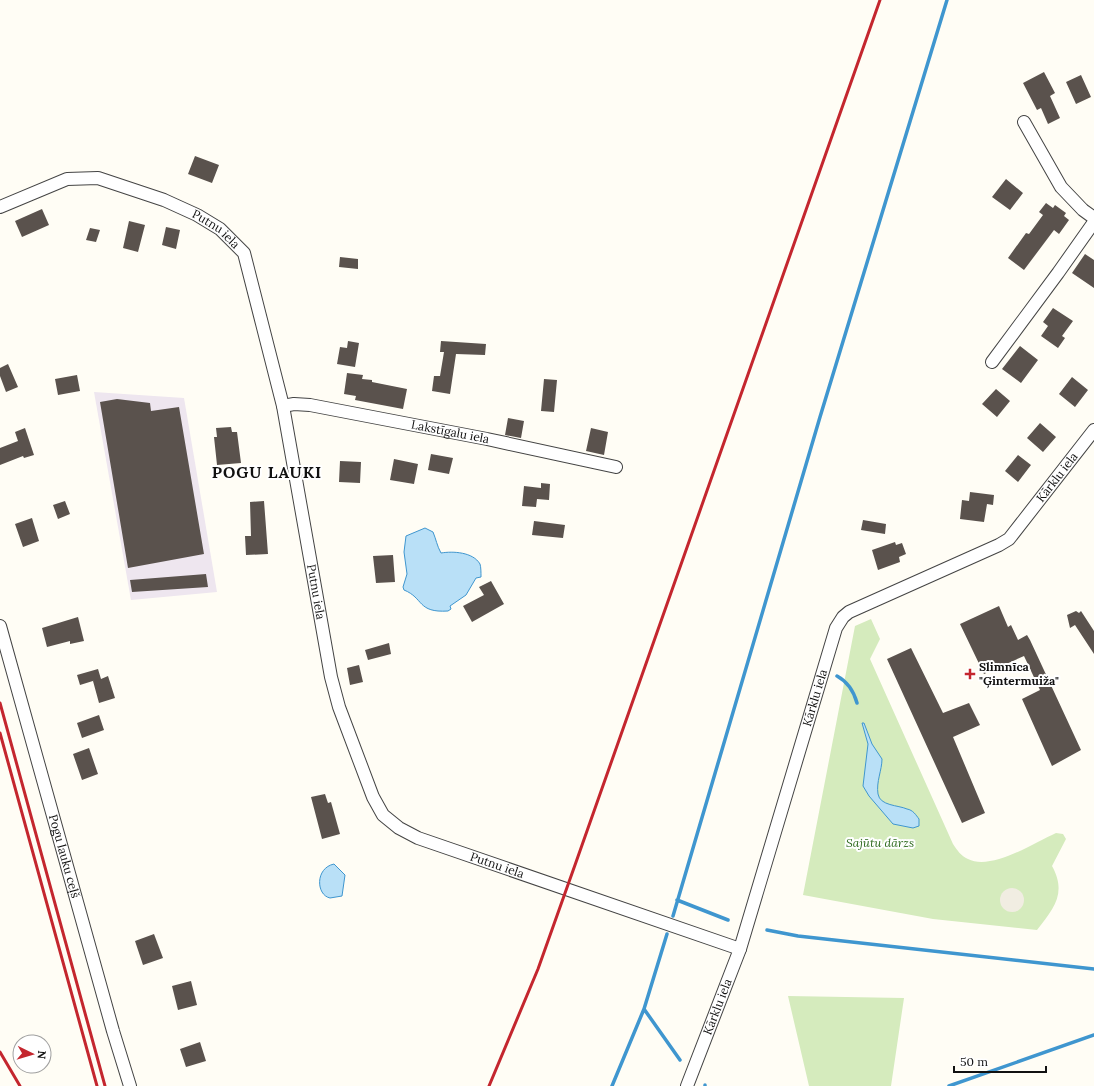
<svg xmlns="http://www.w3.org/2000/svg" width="1094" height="1086" font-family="Lora,serif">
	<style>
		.industrial { fill: #eee6ef }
		.green { fill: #d5ebbd }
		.plaza { fill: #f1ede2 }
		.water { fill: #b9e0f7; stroke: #3f96cf }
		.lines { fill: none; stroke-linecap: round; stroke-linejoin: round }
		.stream { stroke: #3f96cf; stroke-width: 3.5 }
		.building { fill: #5a524d }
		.minor-casing { stroke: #444; stroke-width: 14 }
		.minor { stroke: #fff; stroke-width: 12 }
		.rail { stroke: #c4262e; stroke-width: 3 }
		.poi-dot { fill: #c4262e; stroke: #fff; stroke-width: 1.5 }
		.labels { text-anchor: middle; stroke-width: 4; stroke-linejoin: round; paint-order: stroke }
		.street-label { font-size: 12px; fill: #111; stroke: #fff }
		.poi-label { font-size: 12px; font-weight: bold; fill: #111; stroke: #fff; text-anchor: start }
		.park-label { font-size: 12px; font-style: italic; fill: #2f6b1f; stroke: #fff }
		.district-label { font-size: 16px; font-weight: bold; letter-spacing: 1px; fill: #111; stroke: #fff }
	</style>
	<rect width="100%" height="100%" fill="#fffdf5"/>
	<path class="industrial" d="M94,392L184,398L217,592L131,600Z"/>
	<path class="green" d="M871,619L880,639L870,659L953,844C957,850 961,856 968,859C991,871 1034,843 1056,833L1063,834L1066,839L1052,866C1067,893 1054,908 1037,930L933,919L803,895L855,626Z
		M788,996L904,998L891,1086H809Z"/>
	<path class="plaza" d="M1000 900a12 12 0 1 1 24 0a12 12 0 1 1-24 0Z"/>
	<path class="water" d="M425,528L433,532C436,539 437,546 441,553C453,551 473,552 480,564C481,567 481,573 481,577L476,578L466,595L450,606L451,609L448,611C417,613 424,598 404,590L403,587L407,574L404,552L406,536Z
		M862,723H864L872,744L882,759C882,770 876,782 878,794C880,806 898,805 907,809C913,810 916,815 919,819V826L913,828L893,824L869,796L863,786L868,744Z
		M334,864L345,875L342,896L330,898C316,895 315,868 334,864Z"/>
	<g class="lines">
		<path class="stream" d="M837,676C848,682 854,692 857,703
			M677,900L728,920
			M673,916L820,417L947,0
			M767,930L798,936L1094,969
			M644,1009L680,1060
			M705,1085V1086
			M612,1086L644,1009L667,934
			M949,1086L1094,1035"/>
	</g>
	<path class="building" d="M1044,72L1055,93L1050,96L1060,118L1048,124L1041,108L1037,110L1023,83Z
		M1081,75L1091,97L1076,104L1066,82Z
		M195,156L219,165L212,183L188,174Z
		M1006,179L1023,193L1010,210L992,197Z
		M1046,203L1053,208L1055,205L1066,213L1064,216L1069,220L1059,234L1054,230L1024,270L1008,258L1026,233L1029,234L1043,215L1039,212Z
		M42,209L49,225L22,237L15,221Z
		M129,221L145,225L138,252L123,248Z
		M166,227L180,230L176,249L162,245Z
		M90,228L100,230L96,242L86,240Z
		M1085,254L1094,260V288L1072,273Z
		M340,257L358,259V269L339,267Z
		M1053,308L1073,321L1062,336L1065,338L1058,348L1041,336L1048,326L1043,322Z
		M348,341L359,343L355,367L337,364L340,347L347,348Z
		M441,341L486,344L485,355L456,354L450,394L432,391L434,376H440L444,352H440Z
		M1020,346L1038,360L1021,383L1002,369Z
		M8,364L18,387L6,392L0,376V368Z
		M347,373L363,375L362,379L372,380V382L407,389L403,409L355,400L356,396L344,394Z
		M77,375L80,391L58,395L55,379Z
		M1072,377L1088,390L1075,407L1059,394Z
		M544,379L557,380L554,412L541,411Z
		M996,389L1010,401L997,417L982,404Z
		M117,399L150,403L151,411L179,407L204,554L128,568L100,402Z
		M508,418L524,421L521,438L505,435Z
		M1040,423L1056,437L1043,452L1027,438Z
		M231,427L232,432H237L241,463L217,465L214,437H217L216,428Z
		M25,428L34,455L24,458L23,456L0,465V448L18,441L15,432Z
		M591,428L608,432L604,455L586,451Z
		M431,454L453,458L449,474L428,470Z
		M1018,455L1031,465L1018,482L1005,471Z
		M394,459L418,464L414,484L390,480Z
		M340,461L361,462L360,483L339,482Z
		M541,483L550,484L549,500L537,499L536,507L522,506L524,486L541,488Z
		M970,492L994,495L993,505L987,504L984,522L960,519L962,500L969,501Z
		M65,501L70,514L58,519L53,505Z
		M264,501L268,554L246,555L245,536H251L250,502Z
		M32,518L39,541L23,547L15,524Z
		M863,520L886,524L885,534L861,530Z
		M534,521L565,525L563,538L532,535Z
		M895,542L896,545L902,543L906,554L899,557L900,562L878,570L872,550Z
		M393,555L395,582L376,583L373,556Z
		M206,574L208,587L132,592L130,580Z
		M491,581L504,604L472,622L463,606L484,595L479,587Z
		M999,606L1008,627L1011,625L1018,640L1027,635L1030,640L1081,750L1052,766L1022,699L1040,690L1024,656L984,674L960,624Z
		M1076,611L1079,613L1081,611L1094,631V654L1075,625L1070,628L1067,615Z
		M78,617L84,641L70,644V641L47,647L42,628Z
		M389,643L391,654L368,660L365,650Z
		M911,648L943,713L969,703L980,725L953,737L985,813L962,823L887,659Z
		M359,665L363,682L350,685L347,668Z
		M98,669L101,679L108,676L115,698L99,703L93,681L96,680L80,685L77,675Z
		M99,715L104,730L82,738L77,723Z
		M89,748L98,774L82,780L73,754Z
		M325,794L328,803L331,802L340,834L322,839L311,797Z
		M154,934L163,958L143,965L135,941Z
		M191,981L197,1005L178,1010L172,986Z
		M200,1042L206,1061L186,1067L180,1049Z"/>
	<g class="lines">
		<defs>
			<g id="minor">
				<path d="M1024,122L1061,187L1083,210L1094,218"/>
				<path id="s1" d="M0,207L67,179L98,178L164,200L197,215L220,229L244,253L283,406L331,677L339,707L373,797L383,815L399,828L418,838L740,949"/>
				<path d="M992,362L1058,273L1094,222"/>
				<path id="s2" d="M283,406L294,404L310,405L487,439L616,467"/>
				<path id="s3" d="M0,626L113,1031L130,1086"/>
				<path id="s4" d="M687,1086L740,949L836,628L843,617L849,612L999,545L1009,539L1094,430"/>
			</g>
		</defs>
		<use href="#minor" class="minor-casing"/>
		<use href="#minor" class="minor"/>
		<path class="rail" d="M0,703L105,1086
			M0,733L97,1086
			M0,1052L20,1086
			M489,1086L538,969L575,865L880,0"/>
	</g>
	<path class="poi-dot" d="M968 668h4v4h4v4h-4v4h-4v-4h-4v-4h4z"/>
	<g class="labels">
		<g class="street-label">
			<text dy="4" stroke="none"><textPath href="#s1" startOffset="233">Putnu iela</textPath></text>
			<text dy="4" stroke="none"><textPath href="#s2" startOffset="170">Lakstīgalu iela</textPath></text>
			<text dy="4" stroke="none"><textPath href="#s4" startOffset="757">Kārklu iela</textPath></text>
			<text dy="4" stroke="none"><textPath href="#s1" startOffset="617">Putnu iela</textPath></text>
			<text dy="4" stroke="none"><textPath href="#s4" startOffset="409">Kārklu iela</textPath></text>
			<text dy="4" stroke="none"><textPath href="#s3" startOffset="239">Pogu lauku ceļš</textPath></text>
			<text dy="4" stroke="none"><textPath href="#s1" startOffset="977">Putnu iela</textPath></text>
			<text dy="4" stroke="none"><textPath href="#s4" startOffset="85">Kārklu iela</textPath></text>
		</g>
		<g class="poi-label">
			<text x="979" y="671">Slimnīca<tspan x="979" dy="14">"Ģintermuiža"</tspan></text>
		</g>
		<g class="park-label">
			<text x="880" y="847">Sajūtu dārzs</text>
		</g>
		<g class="district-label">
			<text x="267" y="478">POGU LAUKI</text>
		</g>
	</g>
	<g transform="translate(32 1054) rotate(95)"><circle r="19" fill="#ffffff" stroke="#a0a0a0"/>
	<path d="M0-3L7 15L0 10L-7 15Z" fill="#c4262e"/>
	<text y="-6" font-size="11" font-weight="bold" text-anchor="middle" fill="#111111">N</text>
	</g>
	<path d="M954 1066v6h92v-6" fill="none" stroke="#111111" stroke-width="2"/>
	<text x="960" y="1066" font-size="12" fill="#111111" stroke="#ffffff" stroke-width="3" paint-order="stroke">50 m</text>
</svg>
